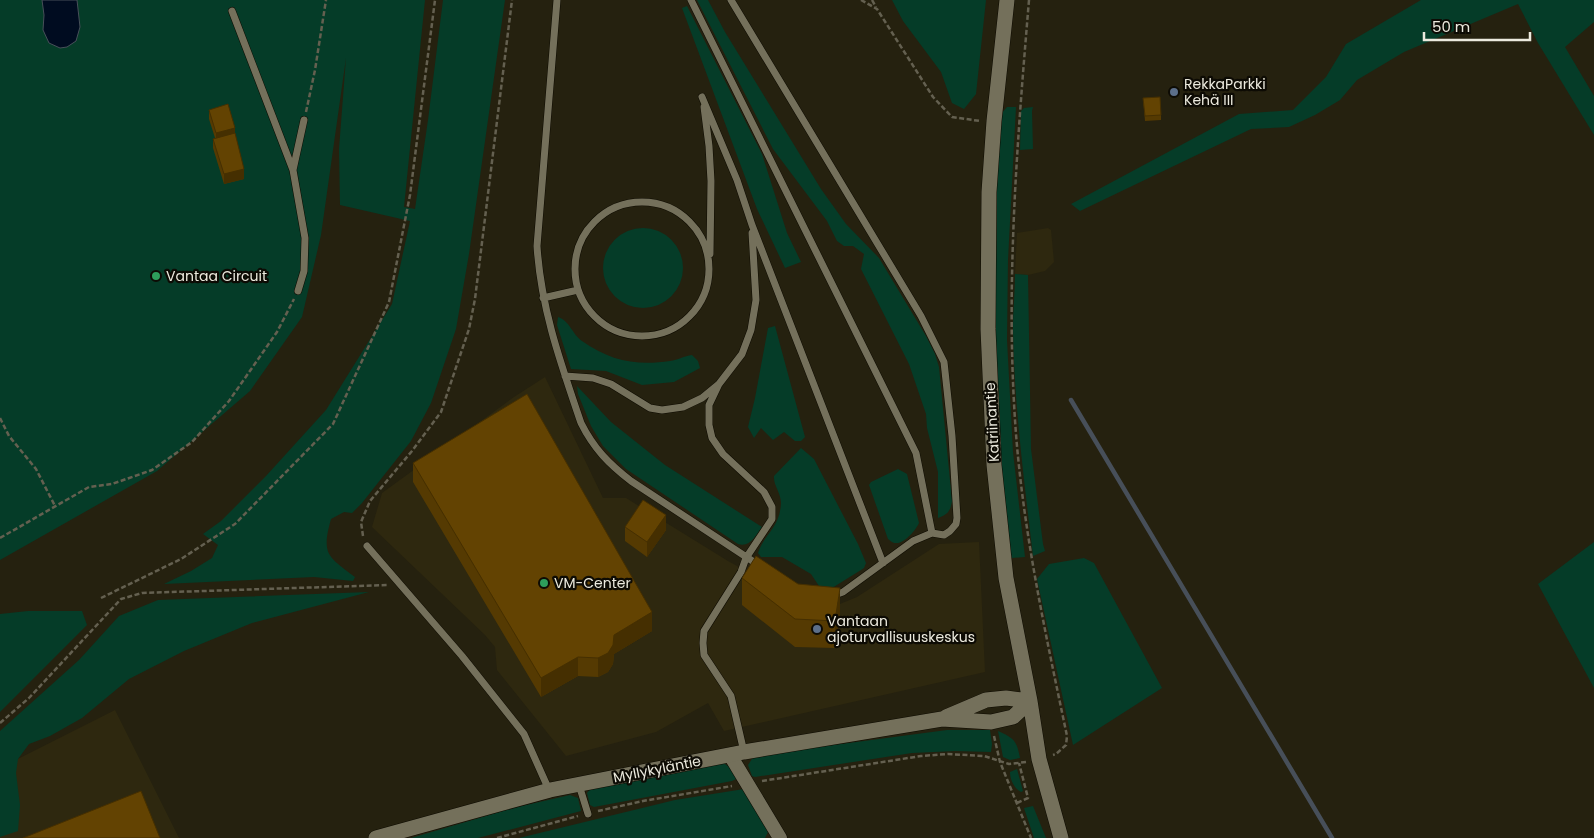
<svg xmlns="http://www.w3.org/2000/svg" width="1594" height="838" font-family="Poppins,sans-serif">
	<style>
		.built { fill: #2e280f }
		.green { fill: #053c28 }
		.water { fill: #000c20; stroke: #474f59 }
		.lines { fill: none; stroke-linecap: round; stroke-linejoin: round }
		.stream { stroke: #474f59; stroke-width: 4.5 }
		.lane-casing { stroke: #0e0b00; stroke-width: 8 }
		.street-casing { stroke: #0e0b00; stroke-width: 15 }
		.secondary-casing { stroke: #0e0b00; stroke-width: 16 }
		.path { stroke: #646050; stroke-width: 2.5; stroke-dasharray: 5 2.5; stroke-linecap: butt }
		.lane { stroke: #74705b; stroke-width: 7 }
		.street { stroke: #74705b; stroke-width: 14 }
		.secondary { stroke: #74705b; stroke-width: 15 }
		.wall { fill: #553a02 }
		.shaded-wall { fill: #452f01 }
		.building { fill: #634302; stroke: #452f01 }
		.service-dot { fill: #5c6f8a; stroke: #0d0b04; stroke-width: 2 }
		.leisure-dot { fill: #2e9e5b; stroke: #0d0b04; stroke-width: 2 }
		.labels { text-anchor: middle; stroke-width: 4.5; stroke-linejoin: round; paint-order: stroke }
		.poi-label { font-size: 14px; fill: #eceade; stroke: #0d0b04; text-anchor: start }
		.street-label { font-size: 14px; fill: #eceade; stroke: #0d0b04 }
	</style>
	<rect width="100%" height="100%" fill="#25210f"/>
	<path class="built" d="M1048,228L1051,230L1054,262L1045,271L1028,275L1015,274L1017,233Z
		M545,377L603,498H626L728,561L794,597L835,606L857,597L939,544L979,542L985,672L724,731L708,703L656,732L566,756L497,670L495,647L485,635L372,527L382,493L514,397Z
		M115,710L179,838H0V768Z"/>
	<path class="green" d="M0,0H425L404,207L415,209L428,120L443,0H505L469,254L456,329L431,403L411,441L362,503L352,513L344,512L331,519C321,555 328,556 355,577L353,581L314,577L164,584L191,571L212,558L218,545L203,534L221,521L266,476L326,410L392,304L410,221L340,205L339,149L346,58L321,235L302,317L250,391L157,471L0,560Z
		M697,0H708L725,32L821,189L846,224L879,258L926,336L935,354L939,367L952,501C950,512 948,514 938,518V472L927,428L926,414L909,364L861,269L864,254L853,246H844L837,241L827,221L773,149Z
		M892,0H986L976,94L964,109L952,103L941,72L903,21Z
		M1421,0H1594V22L1565,47L1594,96V135L1538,43L1518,4L1404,52L1357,80L1340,100L1315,115L1289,127L1251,129L1080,211L1071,204L1239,114L1293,110L1326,77L1346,44Z
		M687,6L762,154L787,233L801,262L785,268L757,209L682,8Z
		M1007,107H1016L1008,260L1007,340L1013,452L1025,557L1011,558L1004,511L995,367L997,173L1001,114Z
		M1033,107L1032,111L1033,149L1020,150L1021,111L1024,108Z
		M603 268a40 40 0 1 1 80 0a40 40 0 1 1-80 0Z
		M1015,274L1028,275L1031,449L1043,544L1045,551L1033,556C1024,480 1014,404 1013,328C1013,310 1015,292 1015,274Z
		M558,317C569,320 573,335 582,341C610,361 637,366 670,361C678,360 684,356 692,355L698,361L700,368L674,382L642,385L606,371L571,369L557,325Z
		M775,326L805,437L801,441H795L784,432L773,440L761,428L754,438L748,427L755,398L768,328Z
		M577,386L611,422L665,465L762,527C756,535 750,548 738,544L626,469L603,446L591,426L578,394Z
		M801,448L814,459L858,544L866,563L864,568L861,570L832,588L821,589L811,574L782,557H761L758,553C764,534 780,528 781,503C781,493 773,485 774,476Z
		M898,469L907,474L919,523C916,530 904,544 896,543C892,543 891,541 888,539L869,485L871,482Z
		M1594,542V688L1538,584Z
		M1084,558L1094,563L1162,688L1073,745L1037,579L1049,564Z
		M369,592L252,623L184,651L129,679L82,718L50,736L29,744L18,759L16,773L20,805L18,831L0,837V731L79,660L119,616L158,600Z
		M28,611H82L87,625L0,712V614Z
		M947,730H990L992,744L991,752L955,751L912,753L755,777L752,776L748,765L752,759L759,755Z
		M998,731C1014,738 1017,741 1020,758L1010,760L1003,757Z
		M723,763L733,769L736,779L732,781L594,807L590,805L587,793L591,788Z
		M1017,769L1023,791L1021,792C1014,788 1010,780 1010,772Z
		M744,789L769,830L765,838H519L675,800Z
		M570,795L578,798L581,811L478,838H411L513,808Z
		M1033,806L1046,838H1034L1024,808Z"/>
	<path class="water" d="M42,0H77L80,27L76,41L67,47L60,48L49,43L43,30L44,15Z"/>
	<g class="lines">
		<path class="stream" d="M1071,400L1332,838"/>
		<defs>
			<path id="lane" d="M557,0L537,246C541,309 561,364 581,423C594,449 609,464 631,481L760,566
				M691,0L916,453L932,533
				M731,0L921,316L944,362L952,436L957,518L956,524L950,531L944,535L932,533L913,541L843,592L832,596
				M232,11L293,170L305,238L304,271L298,291
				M702,97L737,180L752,225L883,563
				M704,107L709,146L711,181L710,254
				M293,170L304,120
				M575 269a67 67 0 1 1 134 0a67 67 0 1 1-134 0Z
				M543,298L578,290
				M565,376L593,378L611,384L650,408L662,410L683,407L702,398L719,384L742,354L751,330L756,300L752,233
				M719,384L709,405V425L712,438L723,454L764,492L772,507V519L746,558L741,572L704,631L703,643L704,655L731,696L744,752
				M367,546L462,656L524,734L549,790
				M579,785L588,814"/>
			<path id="street" d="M730,755L780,838"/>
			<path id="secondary" d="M1007,0L994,121L989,192L988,329L994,465L1006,578L1030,701L1039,759L1061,838
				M946,717L986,700L1006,698L1030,701
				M376,838L550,790L744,752L942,719L991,722L1013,717L1030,701"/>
		</defs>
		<use href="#lane" class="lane-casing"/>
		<use href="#street" class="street-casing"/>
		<use href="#secondary" class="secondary-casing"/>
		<path class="path" d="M861,0L877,9L933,97L952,117L980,121
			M872,0L876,7
			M1029,0C1017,144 1005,290 1016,434C1024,536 1046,636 1067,736L1066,745L1056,754L1053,755
			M306,112L315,70L326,0
			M0,418L9,436L36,469L55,506
			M363,536L361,522L370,501L412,451L441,412L469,329L475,299L512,0
			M0,538L89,487L112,484L152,470L192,442L229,401L277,332L294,299
			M101,598L181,559L235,524L333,424L389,302L410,195L435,0
			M0,723L29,698L121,599L142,593L387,585
			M994,736L1000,762L1031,838
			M762,781L921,756L948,754L984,756L1009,764L1026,762
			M1017,803L1028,798L1019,763
			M598,811L643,801L732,786
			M497,838L578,816"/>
		<use href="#lane" class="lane"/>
		<use href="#street" class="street"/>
		<use href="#secondary" class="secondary"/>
	</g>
	<path class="wall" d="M1143,98L1161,115V120L1145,121Z
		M209,110L235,133L244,179L224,184L213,148V139L215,138L209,119Z
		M413,463L652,631L614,654L613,664L608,672L598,677L578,676L541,697L413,482Z
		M625,527L666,530L647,557L625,541Z
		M742,578L840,615L835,648L795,647L742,605Z"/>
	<path class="shaded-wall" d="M235,128V137L216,143V133Z
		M244,169V179L224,184V174Z
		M666,515V530L647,557V542Z
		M840,588V615L835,648V621Z
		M652,612V631L614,654L613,664L608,672L598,677V658L614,635Z
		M578,657V676L541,697V678Z"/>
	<path class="building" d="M1160,97L1161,115L1145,116L1143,98Z
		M228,104L235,128L216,133L209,110Z
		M235,133L244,169L224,174L213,139Z
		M527,394L652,612L614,635L613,645L608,653L598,658L578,657L541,678L413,463Z
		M643,500L666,515L647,542L625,527Z
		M756,556L798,584L840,588L835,621L795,619L742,578Z
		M141,791L160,838H23Z"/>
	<g class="service-dot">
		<circle cx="1174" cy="92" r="5"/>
		<circle cx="817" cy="629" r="5"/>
	</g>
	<g class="leisure-dot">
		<circle cx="156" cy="276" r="5"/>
		<circle cx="544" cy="583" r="5"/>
	</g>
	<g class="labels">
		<g class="poi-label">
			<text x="1184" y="89">RekkaParkki<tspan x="1184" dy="16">Kehä III</tspan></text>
			<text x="166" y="281">Vantaa Circuit</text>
			<text x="554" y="588">VM-Center</text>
			<text x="827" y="626">Vantaan<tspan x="827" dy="16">ajoturvallisuuskeskus</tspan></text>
		</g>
		<g class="street-label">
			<text transform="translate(992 422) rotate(-93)" y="5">Katriinantie</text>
			<text transform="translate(657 769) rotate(-11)" y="5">Myllykyläntie</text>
		</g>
	</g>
	<path d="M1424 32v8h106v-8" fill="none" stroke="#eceade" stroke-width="2.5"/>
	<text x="1432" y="32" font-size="15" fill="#eceade" stroke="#0d0b04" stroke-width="4" paint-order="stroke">50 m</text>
</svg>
